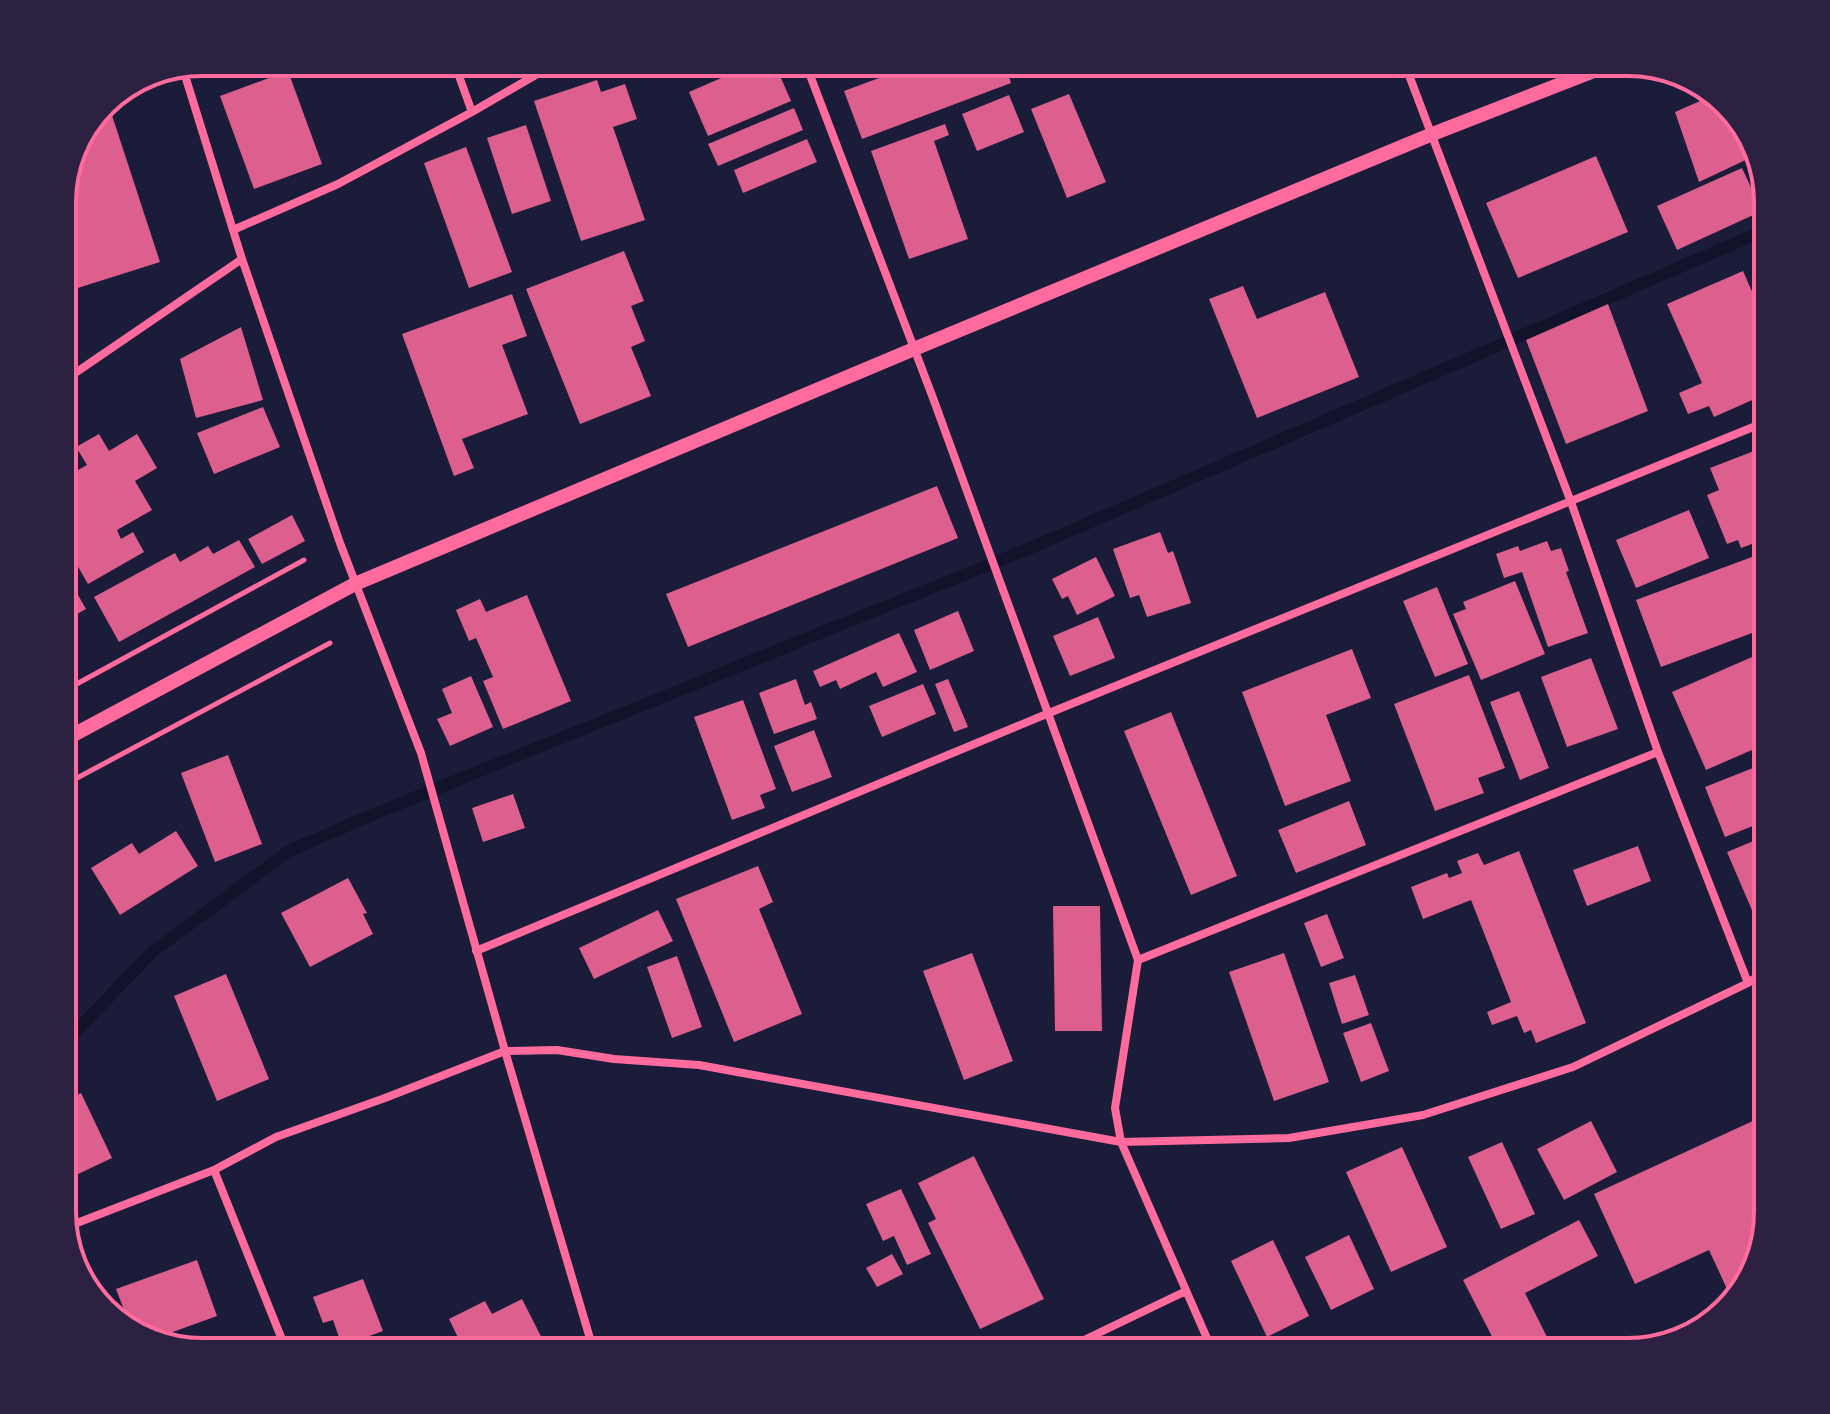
<svg xmlns="http://www.w3.org/2000/svg" width="1830" height="1414" font-family="Poppins,sans-serif">
	<style>
		.lines { fill: none; stroke-linecap: round; stroke-linejoin: round }
		.stream { stroke: #12122b; stroke-width: 12 }
		.building { fill: #dd5f8e }
		.path { stroke: #ff6b9d; stroke-width: 5 }
		.minor { stroke: #ff6b9d; stroke-width: 8 }
		.tertiary { stroke: #ff6b9d; stroke-width: 14 }
		.rim { fill: none; stroke: #ff6b9d; stroke-width: 4 }
	</style>
	<rect width="100%" height="100%" fill="#1b1b3a"/>
	<g class="lines">
		<path class="stream" d="M62,1046L151,953L289,851L374,814L1035,546L1768,229"/>
	</g>
	<path class="building" d="M377,62H411L381,73Z
		M758,62H774L791,101L708,136L689,92Z
		M922,62H1004L1011,83L862,139L844,91Z
		M288,71L322,164L254,189L220,96Z
		M597,80L601,92L625,84L637,119L613,127L645,220L581,241L534,101Z
		M1069,94L1106,182L1067,198L1031,109Z
		M1716,94L1754,141L1761,172L1752,157L1699,182L1675,112Z
		M1009,95L1024,132L977,151L962,114Z
		M107,100L160,262L62,293V193L76,141Z
		M794,108L803,130L718,166L708,144Z
		M945,124L949,135L934,141L968,239L909,259L871,151Z
		M526,125L551,201L512,214L487,138Z
		M807,139L817,162L743,193L734,170Z
		M466,147L512,272L469,288L424,163Z
		M1596,156L1628,232L1518,278L1486,203Z
		M1742,168L1762,211L1677,250L1657,206Z
		M624,251L644,301L631,306L645,341L631,347L651,396L580,424L526,289Z
		M1743,271L1768,328V393L1714,417L1709,406L1688,414L1679,393L1702,383L1667,304Z
		M1243,286L1257,319L1325,292L1359,377L1257,418L1209,299Z
		M512,294L527,336L502,345L528,414L462,439L474,468L454,476L402,334Z
		M1608,304L1648,411L1566,444L1526,340Z
		M241,327L263,400L196,418L180,359Z
		M263,407L280,447L214,474L197,433Z
		M99,434L109,451L137,434L157,468L135,481L152,510L117,530L121,539L133,532L144,552L88,584L62,539V479L87,465L76,447Z
		M1767,446L1768,538L1741,548L1738,540L1727,544L1707,495L1719,490L1710,468Z
		M937,486L958,538L688,647L666,594Z
		M1689,510L1709,558L1636,588L1616,540Z
		M292,515L305,541L262,564L248,539Z
		M1160,532L1168,553L1173,551L1191,603L1147,617L1139,595L1130,598L1113,549Z
		M239,540L255,567L119,642L94,597L175,553L180,562L208,546L213,554Z
		M1547,541L1551,551L1561,548L1569,571L1566,572L1588,633L1548,647L1522,572L1504,578L1496,554L1518,546L1520,551Z
		M1768,551V598L1759,601L1768,627L1661,667L1636,600Z
		M1096,557L1115,596L1077,615L1068,596L1062,599L1052,579Z
		M62,567L86,609L63,622L73,639L62,644Z
		M1515,581L1545,654L1481,680L1453,614L1466,609L1463,602Z
		M1437,587L1468,664L1435,677L1403,601Z
		M527,595L571,701L503,729L483,681L493,677L476,638L469,641L456,610L480,599L486,612Z
		M958,611L974,651L930,670L914,630Z
		M1098,617L1115,658L1070,676L1053,636Z
		M899,633L917,672L883,687L876,672L840,689L836,680L820,687L813,671Z
		M1352,649L1371,698L1326,715L1351,781L1285,806L1242,692Z
		M1768,650V743L1706,770L1672,692Z
		M1591,658L1618,729L1567,747L1541,677Z
		M1469,675L1505,768L1478,778L1484,793L1435,811L1394,704Z
		M471,676L493,727L450,746L437,719L452,713L442,689Z
		M796,679L805,705L811,702L817,719L774,734L759,693Z
		M948,679L968,727L954,732L935,684Z
		M923,684L936,714L882,737L869,706Z
		M1519,691L1549,768L1520,780L1490,702Z
		M743,700L776,789L760,795L765,808L732,820L694,717Z
		M1171,712L1237,876L1191,895L1124,731Z
		M814,730L832,777L792,792L774,746Z
		M228,755L262,844L215,862L181,773Z
		M1768,762V820L1725,837L1705,787Z
		M513,794L525,828L483,842L472,808Z
		M1349,801L1366,845L1296,873L1278,830Z
		M176,831L198,866L120,915L91,868L132,843L139,854Z
		M1768,835V909L1754,915L1727,852Z
		M1638,846L1651,881L1587,906L1573,870Z
		M1519,851L1586,1023L1536,1043L1531,1030L1524,1033L1517,1016L1492,1025L1487,1012L1511,1002L1471,900L1423,919L1411,887L1447,873L1449,878L1462,873L1457,861L1478,853L1484,865Z
		M758,866L773,902L759,909L802,1014L734,1042L676,899Z
		M348,878L367,913L363,914L373,934L310,967L281,913Z
		M1053,906H1100L1102,1031H1055Z
		M658,910L673,941L594,979L579,948Z
		M1327,914L1344,958L1321,967L1304,923Z
		M972,953L1013,1061L964,1080L923,971Z
		M1284,953L1329,1082L1274,1101L1229,972Z
		M677,956L702,1027L672,1038L647,967Z
		M226,974L269,1079L217,1101L174,996Z
		M1355,975L1369,1015L1342,1024L1329,983Z
		M1371,1023L1389,1071L1361,1082L1343,1033Z
		M1768,1057V1089L1756,1062Z
		M81,1093L112,1158L76,1175L74,1170L62,1175V1102Z
		M1768,1114V1212L1739,1298L1733,1302L1709,1250L1635,1284L1594,1194Z
		M1591,1121L1617,1172L1564,1200L1537,1149Z
		M1502,1142L1535,1214L1501,1229L1468,1157Z
		M1402,1147L1447,1247L1391,1272L1346,1172Z
		M974,1156L1044,1299L980,1329L928,1223L936,1219L918,1183Z
		M901,1189L931,1254L907,1265L894,1236L883,1241L866,1204Z
		M1579,1220L1598,1256L1525,1293L1551,1345L1537,1352H1500L1463,1280Z
		M1349,1235L1374,1289L1331,1310L1305,1257Z
		M1273,1240L1309,1316L1267,1337L1231,1261Z
		M892,1254L903,1274L877,1287L866,1268Z
		M197,1260L217,1316L159,1337L131,1328L116,1289Z
		M363,1279L383,1331L342,1346L333,1320L323,1323L313,1297Z
		M522,1299L549,1352H465L449,1319L485,1301L492,1314Z"/>
	<g class="lines">
		<path class="path" d="M62,692L304,560
			M62,786L330,643"/>
		<path class="minor" d="M454,62L472,112
			M805,62L933,398L1138,960L1115,1108L1121,1142L1213,1352
			M1404,62L1571,502L1658,752L1748,983
			M183,69L242,259L340,543L421,753L505,1051L594,1352
			M233,230L338,184L472,112L558,62
			M62,382L242,259
			M476,951L1049,713L1768,421
			M1138,960L1658,752
			M214,1170L287,1352
			M64,1228L214,1170L276,1137L385,1098L505,1051L557,1050L614,1059L699,1065L1121,1142L1289,1138L1423,1115L1573,1067L1748,983L1768,969
			M1059,1352L1186,1291"/>
		<path class="tertiary" d="M62,741L355,584L914,349L1430,135L1617,62"/>
	</g>
	<path d="M0 0H1830V1414H0ZM202 76H1628A126 126 0 0 1 1754 202V1212A126 126 0 0 1 1628 1338H202A126 126 0 0 1 76 1212V202A126 126 0 0 1 202 76Z" fill="#2d2142" fill-rule="evenodd"/>
	<path class="rim" d="M202 76H1628A126 126 0 0 1 1754 202V1212A126 126 0 0 1 1628 1338H202A126 126 0 0 1 76 1212V202A126 126 0 0 1 202 76Z"/>
</svg>
